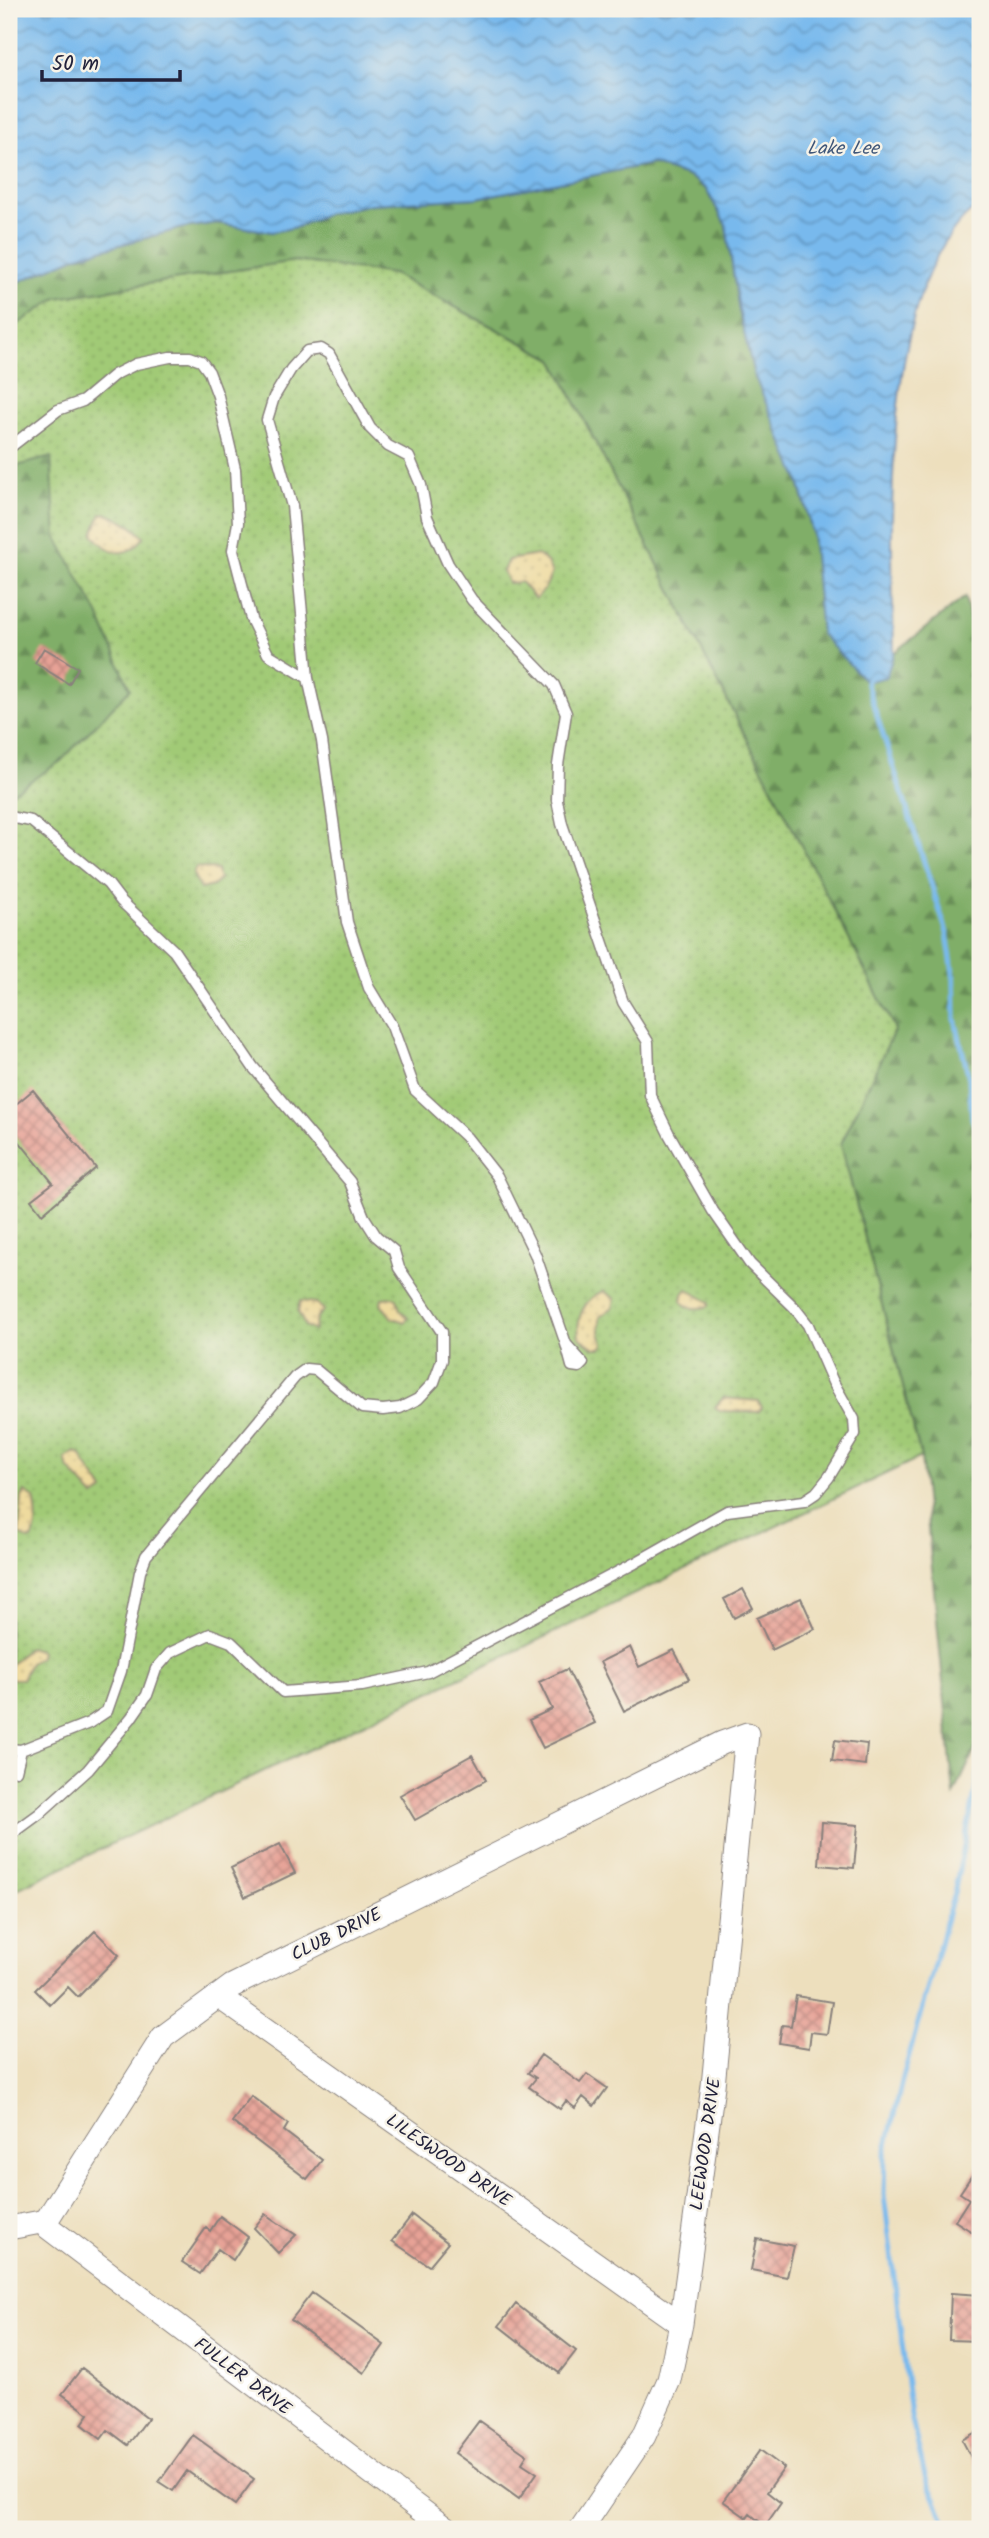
<svg xmlns="http://www.w3.org/2000/svg" width="989" height="2538" font-family="Kalam,sans-serif">
	<style>
		.grass { fill: url(#grass-dots); stroke: #627658; stroke-width: 2 }
		.forest { fill: url(#forest-firs); stroke: #516851; stroke-width: 2 }
		.sand { fill: url(#sand-dots); stroke: #887e6c; stroke-width: 2 }
		.water { fill: url(#water-waves); stroke: #4d6e94; stroke-width: 2 }
		.lines { fill: none; stroke-linecap: round; stroke-linejoin: round }
		.stream { stroke: #78b9ed; stroke-width: 5 }
		.building { fill: url(#building-cross-hatch) }
		.service-casing { stroke: #88807c; stroke-width: 13 }
		.minor-casing { stroke: #88807c; stroke-width: 25 }
		.service { stroke: #fff; stroke-width: 10 }
		.minor { stroke: #fff; stroke-width: 23 }
		.labels { text-anchor: middle; stroke-width: 5; stroke-linejoin: round; paint-order: stroke }
		.street-label { font-size: 18px; fill: #22223b; stroke: #f7f3e8 }
		.water-label { font-size: 19px; font-style: italic; fill: #405779; stroke: #f7f3e8 }
	</style>
	<defs>
		<pattern id="grass-dots" width="8" height="8" patternUnits="userSpaceOnUse" patternTransform="scale(1.75)"><rect width="8" height="8" fill="#a1ca76"/><path d="M2 2h.1M6 6h.1" fill="none" stroke="#8aad67" stroke-width="1.8" stroke-linecap="round"/></pattern>
		<pattern id="forest-firs" width="22" height="20" patternUnits="userSpaceOnUse" patternTransform="scale(1.75)"><rect width="22" height="20" fill="#80ae67"/><path d="M5 1l3.5 6h-7zM16 11l3.5 6h-7z" fill="#688d56"/></pattern>
		<pattern id="sand-dots" width="8" height="8" patternUnits="userSpaceOnUse" patternTransform="scale(1.75)"><rect width="8" height="8" fill="#eeda9e"/><path d="M2 2h.1M6 6h.1" fill="none" stroke="#ccbb89" stroke-width="1.8" stroke-linecap="round"/></pattern>
		<pattern id="water-waves" width="16" height="10" patternUnits="userSpaceOnUse" patternTransform="scale(1.75)"><rect width="16" height="10" fill="#78b9ed"/><path d="M0 5q4-4 8 0t8 0" fill="none" stroke="#6296c1"/></pattern>
		<pattern id="building-cross-hatch" width="8" height="8" patternUnits="userSpaceOnUse" patternTransform="scale(1.75)"><rect width="8" height="8" fill="#e7a296"/><path d="M0 0l8 8M0 8l8-8" fill="none" stroke="#bb847c"/></pattern>
	</defs>
	<rect width="100%" height="100%" fill="#f7f3e8"/>
	<filter id="ink" filterUnits="userSpaceOnUse"><feTurbulence type="fractalNoise" baseFrequency=".0143" numOctaves="2"/><feDisplacementMap in="SourceGraphic" scale="14" xChannelSelector="R" yChannelSelector="G"/><feConvolveMatrix kernelMatrix="1 2 1 2 8 2 1 2 1" color-interpolation-filters="sRGB"/></filter>
	<filter id="wash" filterUnits="userSpaceOnUse"><feTurbulence type="fractalNoise" baseFrequency=".00686" numOctaves="4" result="noise"/><feDisplacementMap in="SourceGraphic" scale="28" xChannelSelector="R" yChannelSelector="G"/><feGaussianBlur stdDeviation="1.57" result="paint"/><feColorMatrix in="noise" values="0 0 0 0 0 0 0 0 0 0 0 0 0 0 0 0 0 1.4 0 .05"/><feComposite in="paint" operator="in"/></filter>
	<g filter="url(#wash)">
		<rect width="100%" height="100%" fill="#eddfbd"/>
		<path class="grass" d="M295,261L393,274L553,359L895,1029L841,1144L921,1457L9,1893V330L57,298Z"/>
		<path class="forest" d="M651,164L690,177L706,189L726,225L739,311L798,478L812,532L866,681L886,677L894,653L965,597L980,670V1739L954,1795L921,1457L841,1144L895,1029L553,359L393,274L295,261L57,298L9,330V286L78,256L183,228L217,223L272,232L297,227L326,214L371,204L477,198Z
			M51,457L56,536L98,614L130,689L61,761L9,795V468Z"/>
		<path class="sand" d="M106,513L129,524L144,537C127,560 109,555 93,534L101,514Z
			M538,555L547,562L552,573L544,590L535,599L521,582L508,583L503,571L508,560Z
			M196,867L217,870L219,880L213,886L200,889L193,874Z
			M687,1289L709,1302V1306C700,1309 689,1310 682,1302L683,1294Z
			M604,1291L615,1299L613,1307L600,1317V1333L604,1344L601,1348H594L579,1337C576,1318 584,1298 604,1291Z
			M393,1297L397,1299L400,1310L408,1318L405,1322L392,1318L381,1304L382,1298Z
			M300,1301L316,1303L324,1310L316,1318L314,1331L305,1326L298,1312Z
			M723,1398L759,1401L762,1408L758,1412L719,1411L715,1407Z
			M75,1452L81,1455C86,1469 97,1477 104,1491L94,1497L68,1468L65,1459Z
			M25,1492L34,1498C37,1512 38,1524 33,1538L28,1540L19,1533L22,1497Z
			M29,1647L41,1651L40,1657L30,1663L22,1679H11L10,1665Z"/>
		<path class="water" d="M9,9H980V204C876,279 892,537 894,653L886,677L866,682L821,634L812,532L806,507L798,478L754,375L739,311L726,225L706,189L690,177L651,164L477,198L371,204L326,214L297,227L272,232L217,223L183,228L78,256L9,286Z"/>
		<g class="lines">
			<path class="stream" d="M871,676L866,682L947,933L954,979L955,1019L969,1078L972,1118L980,1138
				M948,2529L925,2476L911,2416L884,2195L885,2154L902,2081L955,1889L980,1769"/>
		</g>
		<g id="blocks">
			<path class="building" d="M44,648L78,668L69,684L35,663Z
				M33,1090L96,1168L42,1214L31,1200L53,1183L9,1129V1110Z
				M743,1589L753,1608L734,1618L724,1599Z
				M801,1598L815,1629L772,1650L757,1618Z
				M630,1647L639,1667L674,1650L689,1679L624,1711L600,1662Z
				M567,1669L595,1723L543,1748L529,1720L552,1709L539,1682Z
				M835,1740L867,1744L865,1765L832,1761Z
				M472,1755L486,1780L415,1820L400,1795Z
				M822,1822L858,1825L854,1868L819,1865Z
				M280,1844L295,1873L245,1897L231,1868Z
				M95,1931L119,1955L78,1997L68,1987L50,2005L35,1990Z
				M796,1996L832,2002L827,2034L811,2032L809,2048L779,2043L782,2025L791,2026Z
				M541,2055L580,2083L587,2074L607,2088L594,2106L583,2097L575,2108L566,2101L560,2109L529,2087L536,2078L528,2073Z
				M251,2096L288,2124L284,2131L322,2160L307,2179L232,2122Z
				M980,2163V2237L955,2221L969,2199L960,2193Z
				M265,2214L296,2235L278,2253L254,2228Z
				M412,2215L448,2243L429,2266L392,2241Z
				M220,2216L248,2237L233,2260L218,2249L200,2274L182,2262L206,2228L210,2231Z
				M757,2239L794,2246L787,2277L751,2270Z
				M312,2293L384,2345L364,2373L291,2320Z
				M951,2293L980,2295L979,2341L949,2340Z
				M516,2304L576,2351L559,2373L499,2326Z
				M82,2368L148,2418L128,2445L108,2430L101,2439L82,2424L89,2414L62,2394Z
				M479,2421L527,2455L522,2463L537,2473L519,2499L455,2453Z
				M980,2430V2474L962,2440Z
				M193,2435L254,2479L235,2505L187,2471L173,2491L159,2482Z
				M760,2450L784,2468L767,2492L781,2503L765,2526L750,2514L747,2518L723,2501Z"/>
		</g>
	</g>
	<g filter="url(#ink)">
		<use href="#blocks" fill-opacity="0" stroke="#88807c" stroke-width="2"/>
		<g class="lines">
			<defs>
				<path id="service" d="M9,448L58,410L83,401L114,375L136,364L170,357H190L201,361L209,372L218,396L235,469L238,523L233,550L251,619L268,654L308,678
					M9,817L31,821L108,884L121,901L174,951L253,1067L350,1182L364,1217L376,1236L394,1251L399,1268L442,1332V1360L434,1382L418,1399L400,1408L383,1410L362,1408L316,1370L306,1369L295,1377L146,1556L140,1572L121,1671L107,1711L89,1723L21,1750
					M9,1749L21,1750L16,1771
					M9,1836L39,1814L88,1770L131,1718L147,1695L156,1669L170,1653L210,1634L231,1642L283,1692L362,1686L428,1672L635,1563L727,1511L804,1501L816,1493L829,1477L855,1434L854,1419L833,1382L808,1325L794,1307L750,1264L713,1211L669,1134L650,1095L648,1042L623,1002L562,824L557,800L558,765L566,713L554,685L472,600L448,564L427,517L421,485L409,457L388,446L370,428L329,354L321,349L307,351L291,369L274,397L267,420L292,506L308,678L322,741L347,922L369,988L392,1026L415,1090L467,1138L497,1176L535,1254L566,1344L572,1366L579,1367L583,1363L566,1344"/>
				<path id="minor" d="M218,1996L681,2324
					M41,2222L446,2529
					M9,2228L46,2221L163,2037L232,1986L722,1743L747,1734L713,2086L681,2324L669,2380L644,2436L581,2529"/>
			</defs>
			<use href="#service" class="service-casing"/>
			<use href="#minor" class="minor-casing"/>
			<use href="#service" class="service"/>
			<use href="#minor" class="minor"/>
		</g>
	</g>
	<g class="labels">
		<g class="street-label">
			<text transform="translate(336 1934) rotate(-26)" y="6">CLUB DRIVE</text>
			<text transform="translate(705 2144) rotate(-82)" y="6">LEEWOOD DRIVE</text>
			<text transform="translate(449 2160) rotate(35)" y="6">LILESWOOD DRIVE</text>
			<text transform="translate(243 2376) rotate(37)" y="6">FULLER DRIVE</text>
		</g>
		<g class="water-label">
			<text x="843" y="154">Lake Lee</text>
		</g>
	</g>
	<rect width="989" height="2538" fill="none" stroke="#f7f3e8" stroke-width="35"/>
	<path d="M42 70v10h138v-10" fill="none" stroke="#22223b" stroke-width="3.5"/>
	<text x="52" y="70" font-size="21" fill="#22223b" stroke="#f7f3e8" stroke-width="5" paint-order="stroke">50 m</text>
</svg>
